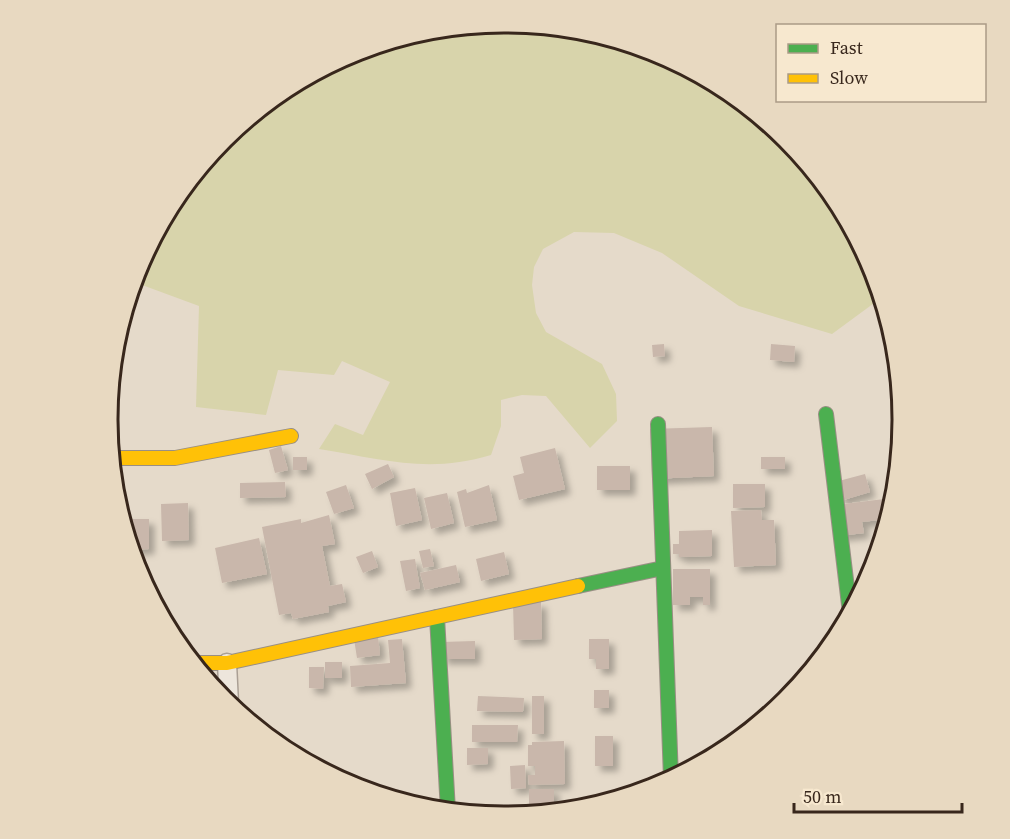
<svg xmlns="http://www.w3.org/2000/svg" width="1010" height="839" font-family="'Source Serif 4',serif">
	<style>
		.green { fill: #d8d4ab }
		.building { fill: #c9b7ab; filter: url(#shadow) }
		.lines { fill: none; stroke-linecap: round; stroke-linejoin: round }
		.street-casing { stroke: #aa9f94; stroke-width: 21 }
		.fast-casing { stroke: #998f84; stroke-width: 16 }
		.slow-casing { stroke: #998f84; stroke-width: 16 }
		.street { stroke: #ede6dc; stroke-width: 18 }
		.fast { stroke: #4caf50; stroke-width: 14 }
		.slow { stroke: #ffc107; stroke-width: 14 }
		.rim { fill: none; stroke: #38271c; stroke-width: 3 }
	</style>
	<defs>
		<filter id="shadow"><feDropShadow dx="5.5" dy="5.5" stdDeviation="3" flood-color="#0004"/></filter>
	</defs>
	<rect width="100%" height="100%" fill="#e5daca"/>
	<path class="green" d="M505,23C531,25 558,25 583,30C720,57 841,164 881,298L832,334L739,306L662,253L614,233L574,232L543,249L534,267L532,285L536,313L546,332L602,364L616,394L617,421L590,448L546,396L522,395L501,400V426L491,455C428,474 382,459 319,449L335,424L363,435L390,382L342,361L334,375L278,370L266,415L196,407L199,306L134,282C163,186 262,88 354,52C404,33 453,28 505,23Z"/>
	<path class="building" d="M664,344L665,356L653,357L652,345Z
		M771,344L795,346L794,362L770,360Z
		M712,427L714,476L652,479L650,429Z
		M281,446L288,470L275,473L269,450Z
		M555,448L565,489L519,500L513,476L524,473L520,457Z
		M293,457H307V470H293Z
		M761,457H785V469H761Z
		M388,464L394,477L372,489L365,474Z
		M597,466H630V490H597Z
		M865,474L870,492L840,501L835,482Z
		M285,482L286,497L240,498V483Z
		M733,484H765V507L733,508Z
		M346,485L354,508L334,514L326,492Z
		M489,485L497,520L465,527L457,492L466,489L467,493Z
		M415,488L422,520L396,526L390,493Z
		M447,493L454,523L431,529L424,498Z
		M884,499L887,519L862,522L864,533L839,536L836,505Z
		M188,503L189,540L162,541L161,504Z
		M761,510L762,520H774L776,565L734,567L731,511Z
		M329,515L335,544L322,546L330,586L342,584L346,602L328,606L329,612L293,619L291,613L279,615L262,527L301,519V523Z
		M122,519H149V549L132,550Z
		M712,530V556L679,557V554H673V544H679V531Z
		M259,538L267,574L222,583L215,548Z
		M430,549L434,566L423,568L419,551Z
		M372,551L378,567L363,573L356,557Z
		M504,552L509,574L481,581L476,559Z
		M415,559L420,588L406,591L400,561Z
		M456,565L460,582L425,590L420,573Z
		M673,569H710V605H703V597H690V605H673Z
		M541,602L542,639L514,640L513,603Z
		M378,636L380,655L357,658L354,639Z
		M402,639L406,683L351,687L350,666L390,663L388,640Z
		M589,639H609V669H596V659H589Z
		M475,641V659H442L441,642Z
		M325,662H342V678H325Z
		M309,667H324L323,689L309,688Z
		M594,690H609V708H594Z
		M478,696L524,698L523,712L477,711Z
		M532,696H544V734H532Z
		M472,725H518L517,742H472Z
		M595,736H613V766H595Z
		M564,741L565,784L529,785L528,775H535V766H528V745H532V742Z
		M467,748H488V764L467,765Z
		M525,765L526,788L511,789L510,766Z
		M529,789H554V812L529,814Z"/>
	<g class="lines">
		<defs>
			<path id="street" d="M227,663L229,704"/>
			<path id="fast" d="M826,414L850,613
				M658,424L671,779
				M578,586L663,568
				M437,617L448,811"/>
			<path id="slow" d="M112,458H175L291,436
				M194,663H227L578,586"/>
		</defs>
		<use href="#street" class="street-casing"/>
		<use href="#fast" class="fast-casing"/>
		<use href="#slow" class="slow-casing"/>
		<use href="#street" class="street"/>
		<use href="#fast" class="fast"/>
		<use href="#slow" class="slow"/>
	</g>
	<path d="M0 0H1010V839H0ZM504 33H506A386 386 0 0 1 892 419V420A386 386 0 0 1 506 806H504A386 386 0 0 1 118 420V419A386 386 0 0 1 504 33Z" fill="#e8d9c1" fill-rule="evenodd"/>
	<path class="rim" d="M504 33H506A386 386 0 0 1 892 419V420A386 386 0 0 1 506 806H504A386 386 0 0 1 118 420V419A386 386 0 0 1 504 33Z"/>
	<rect x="776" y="24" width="210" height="78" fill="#f7e8cf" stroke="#ab9b87" stroke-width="1.5"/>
	<rect x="788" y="44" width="30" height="9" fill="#4caf50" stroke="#ab9b87" stroke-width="1.5"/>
	<text x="830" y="54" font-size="18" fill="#38271c">Fast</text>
	<rect x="788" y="74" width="30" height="9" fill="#ffc107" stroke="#ab9b87" stroke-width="1.5"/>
	<text x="830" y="84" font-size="18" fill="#38271c">Slow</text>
	<path d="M794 803v9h168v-9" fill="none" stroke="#38271c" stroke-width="3"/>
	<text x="803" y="803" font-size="18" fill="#38271c" stroke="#f7e8cf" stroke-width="4.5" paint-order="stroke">50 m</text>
</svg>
